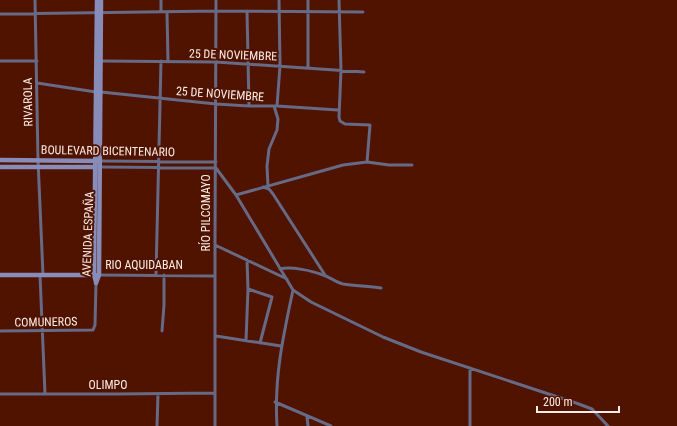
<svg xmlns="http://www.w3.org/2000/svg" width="677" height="426" font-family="'Roboto Condensed',sans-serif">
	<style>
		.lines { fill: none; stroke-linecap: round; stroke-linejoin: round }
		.street { stroke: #666a85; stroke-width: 3 }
		.secondary { stroke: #878db8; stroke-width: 4.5 }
		.labels { text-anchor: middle; stroke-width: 4; stroke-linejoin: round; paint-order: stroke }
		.street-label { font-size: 12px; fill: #fcece7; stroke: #501300 }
	</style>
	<rect width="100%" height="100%" fill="#501300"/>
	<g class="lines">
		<path class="street" d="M35,0L38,160L43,275
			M161,0V12
			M339,0L341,70L339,117L340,121L345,124L370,125L367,162
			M247,11L249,106
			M167,12L168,62
			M0,14L217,11L363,12
			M0,61H37
			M101,61L216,62L364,72
			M308,67V0
			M37,83L96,92
			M101,92L216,104L249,106H277L338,110
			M277,106L280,66L279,0
			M100,161L216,162
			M99,167L216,168
			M216,168L236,195L293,290L311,302L383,337L421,352L576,403L592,409L608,426
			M268,186L267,166L269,149L277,130L278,119L274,106
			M263,187L269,189L273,194L325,275
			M236,195L343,165L367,162L389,165H412
			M215,245L287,279
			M280,269C291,266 313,271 323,275C330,277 335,282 343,284C355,286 368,286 381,288
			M40,275L45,394
			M99,275L215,276
			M156,275L161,61
			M248,289L272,297L260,343
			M0,331L93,330L95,325L96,283
			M162,331L164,305V275
			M216,336L281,346
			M246,341L248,289L247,260
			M470,368V426
			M0,394H117L215,393
			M275,402L331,426
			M307,417L308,426
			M157,426L158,394
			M215,426V245L216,0
			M277,426C274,377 283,337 293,290"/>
		<path class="secondary" d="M0,160L98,161
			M0,167H95
			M0,275H96
			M96,282L94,275L97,0
			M96,283L99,275L101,0"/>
	</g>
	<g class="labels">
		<g class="street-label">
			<text transform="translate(233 55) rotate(2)" y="4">25 DE NOVIEMBRE</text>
			<text transform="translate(220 94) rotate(4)" y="4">25 DE NOVIEMBRE</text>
			<text transform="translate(28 102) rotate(-91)" y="4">RIVAROLA</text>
			<text transform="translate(108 151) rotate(1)" y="4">BOULEVARD BICENTENARIO</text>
			<text transform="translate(206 213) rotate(-90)" y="4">RÍO PILCOMAYO</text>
			<text transform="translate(88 234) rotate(-88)" y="4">AVENIDA ESPAÑA</text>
			<text x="144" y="269">RIO AQUIDABAN</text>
			<text transform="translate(46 322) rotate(-1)" y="4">COMUNEROS</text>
			<text x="108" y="389">OLIMPO</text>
		</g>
	</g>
	<path d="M537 406v6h82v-6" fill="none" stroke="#fcece7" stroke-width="2"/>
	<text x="543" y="406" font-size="12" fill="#fcece7" stroke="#501300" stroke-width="3" paint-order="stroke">200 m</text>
</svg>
